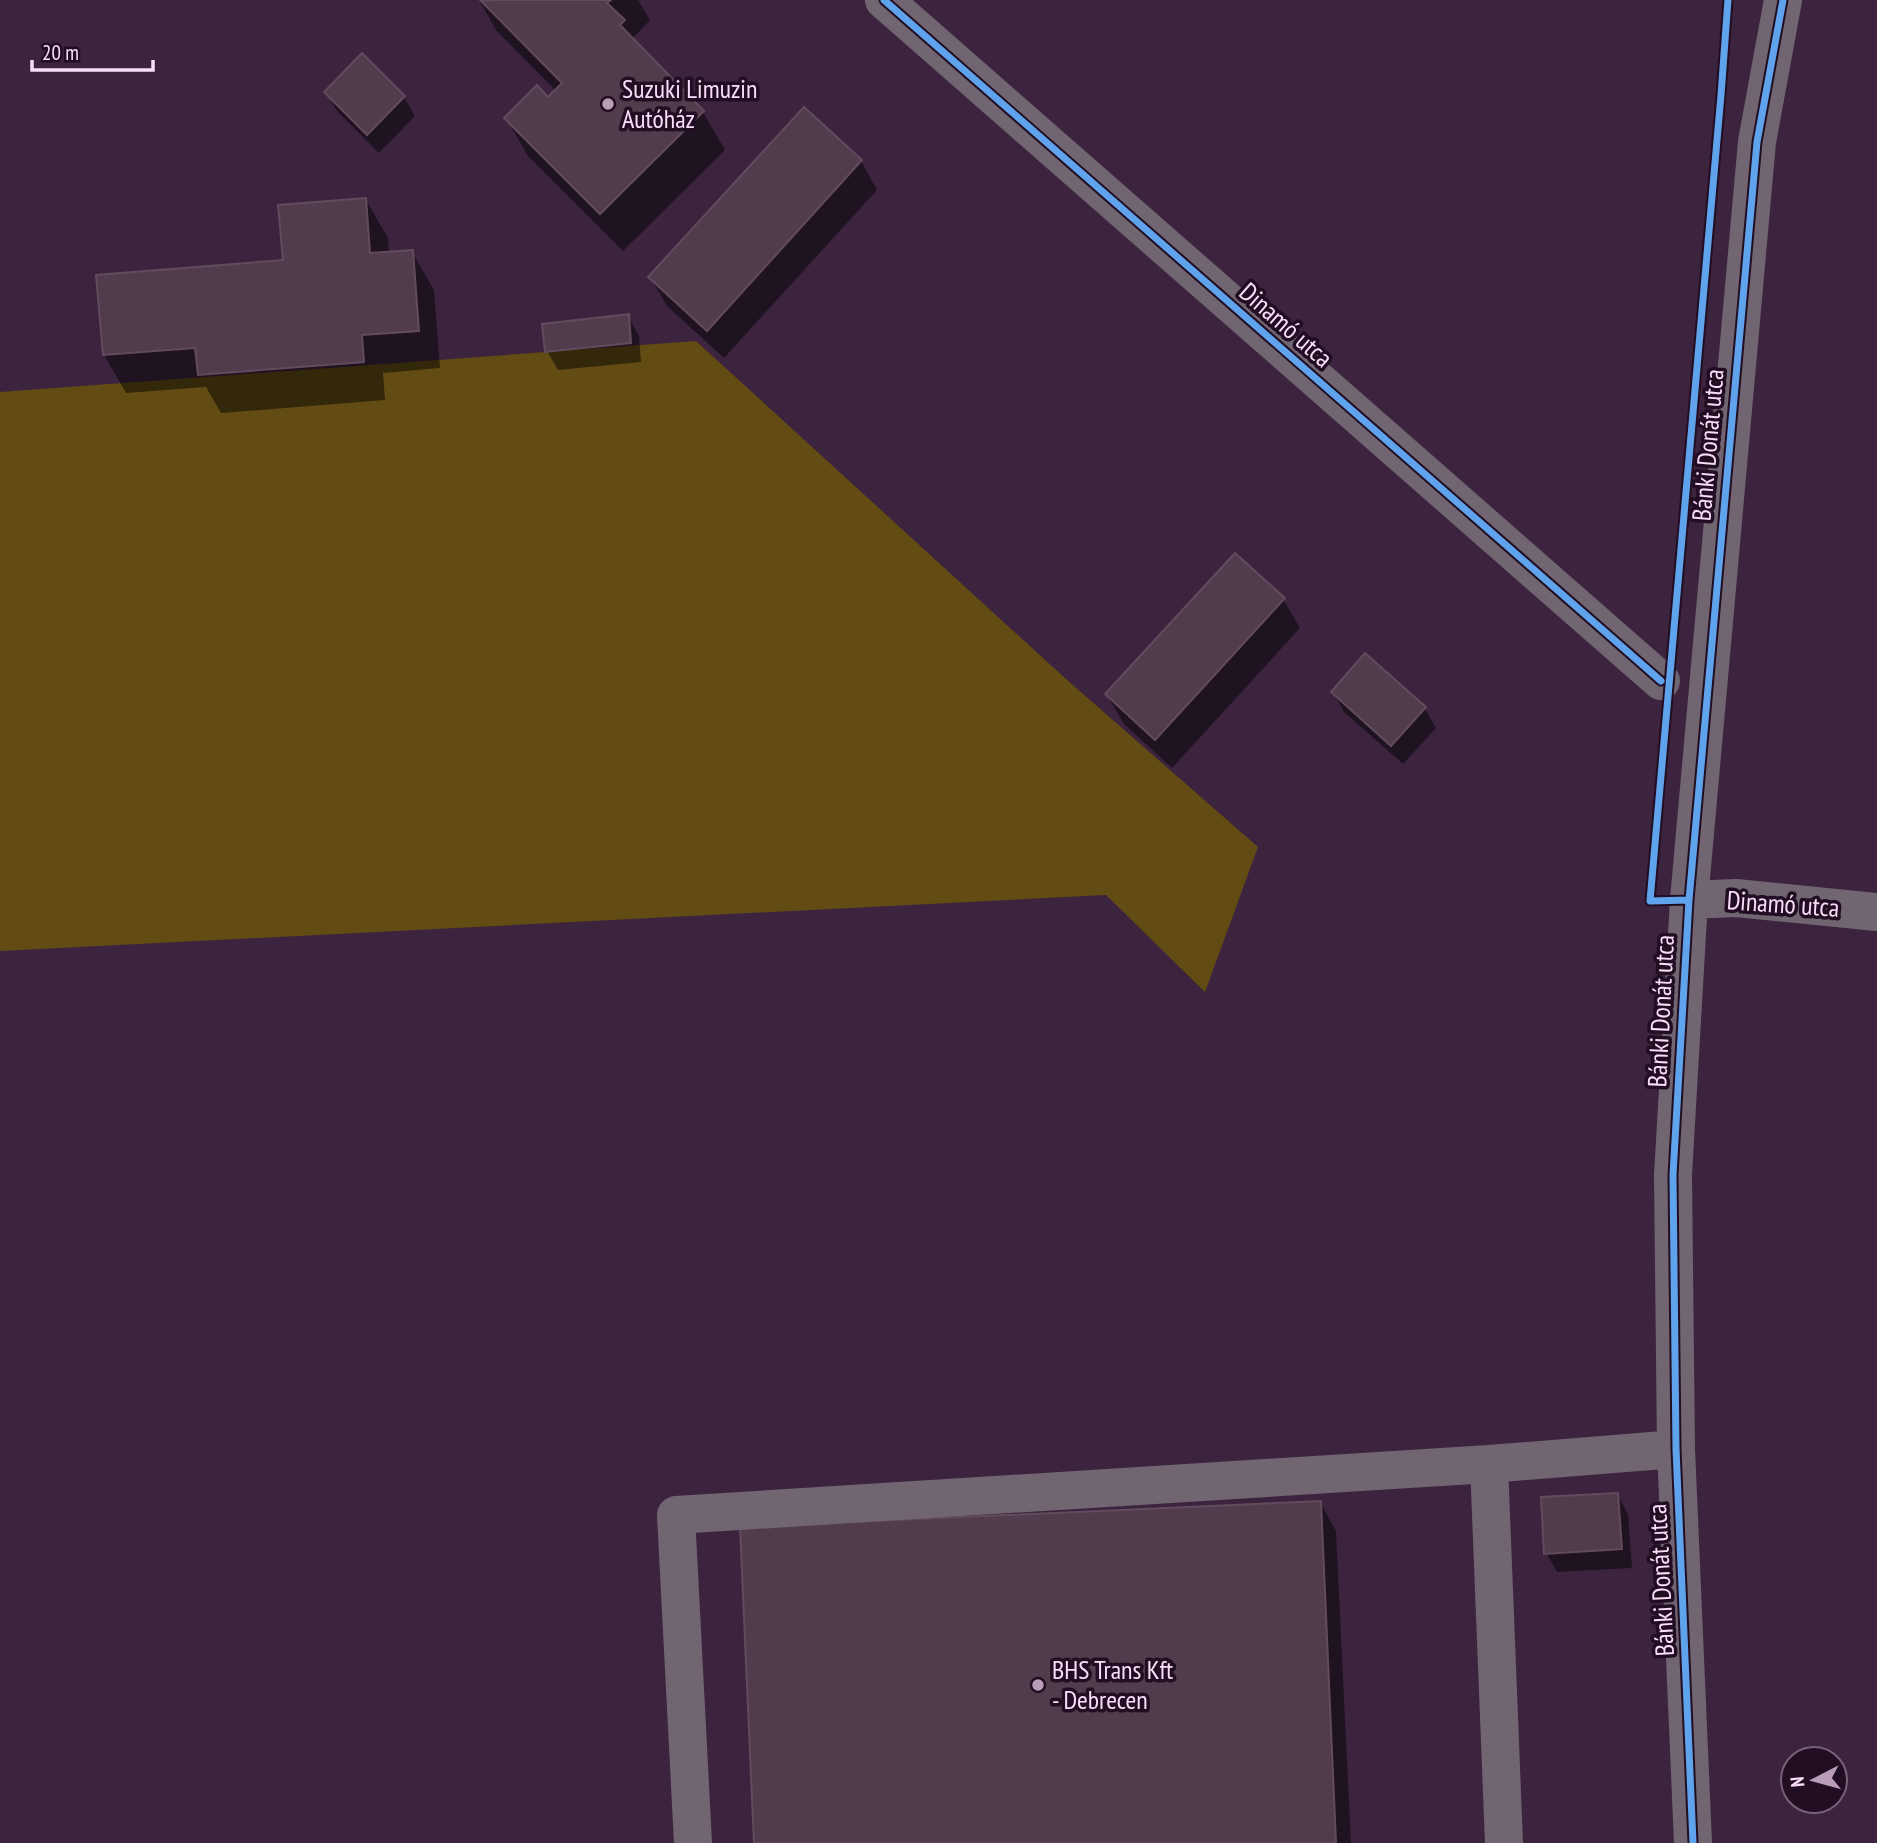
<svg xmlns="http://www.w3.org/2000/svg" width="1877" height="1843" font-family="'PT Sans Narrow',sans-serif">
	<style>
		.forest { fill: #634b14 }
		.shadow { fill: #0007 }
		.building { fill: #513c4d; stroke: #634b5e; stroke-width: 2 }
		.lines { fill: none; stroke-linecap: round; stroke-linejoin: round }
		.minor { stroke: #706571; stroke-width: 38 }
		.cycleway-casing { stroke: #220e22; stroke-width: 11 }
		.cycleway { stroke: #60a3ed; stroke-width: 7 }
		.poi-dot { fill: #b89cb8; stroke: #220e22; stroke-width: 2.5 }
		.labels { text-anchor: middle; stroke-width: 7; stroke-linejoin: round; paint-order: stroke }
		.poi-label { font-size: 26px; fill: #faddf9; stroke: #220e22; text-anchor: start }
		.street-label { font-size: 26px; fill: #faddf9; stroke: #220e22 }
	</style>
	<rect width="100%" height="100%" fill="#3c243e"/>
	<path class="forest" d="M696,341L1066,679L1258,847L1205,992L1106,895L0,951V392Z"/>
	<path class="shadow" d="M479,0H638L650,20L633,38L637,46L703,112L725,150L623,251L528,156L506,118L548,99L556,91L496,30Z
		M326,92L404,97L415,116L379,153L337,111Z
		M861,161L877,190L724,358L667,306L650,277Z
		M366,200L388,238L389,253L412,252L434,290L440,368L383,373L385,400L221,413L206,387L126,393L104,355L285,262Z
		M628,316L639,336L641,362L558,370L547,351Z
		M1283,599L1300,628L1172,768L1124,724L1107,695Z
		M1365,656L1425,709L1436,728L1403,764L1344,712L1333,692Z
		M1617,1494L1628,1514L1632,1568L1557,1572L1546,1553Z
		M1320,1502L1336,1531L1351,1843H755Z"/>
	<path class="building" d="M480,0H611L607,3L625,20L620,25L704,111L600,214L504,118L537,85L548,97L562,83Z
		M362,53L405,96L367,135L324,92Z
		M804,107L862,160L707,331L648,277Z
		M366,198L370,253L413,250L419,331L362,335L364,362L198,375L195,348L103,355L96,275L283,260L278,205Z
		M629,314L631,343L545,352L542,324Z
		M1235,553L1285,598L1155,740L1105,694Z
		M1365,653L1426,707L1391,746L1331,692Z
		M1618,1493L1622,1549L1544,1554L1541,1497Z
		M1321,1501L1336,1843H754L740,1527Z"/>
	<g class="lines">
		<path class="minor" d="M884,0L1661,681
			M1689,900L1736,898L1877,912
			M693,1843L676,1515L1489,1464
			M1504,1843L1489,1464L1676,1449
			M1693,1843L1676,1449L1673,1175L1689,900L1757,142L1783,0"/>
		<defs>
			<path id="cycleway" d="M884,0L1661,681
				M1689,900L1650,901L1721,95L1728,0
				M1693,1843L1676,1449L1673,1175L1689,900L1757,142L1783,0"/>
		</defs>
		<use href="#cycleway" class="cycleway-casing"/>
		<use href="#cycleway" class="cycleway"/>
	</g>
	<g class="poi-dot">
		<circle cx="608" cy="104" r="7"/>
		<circle cx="1038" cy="1685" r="7"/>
	</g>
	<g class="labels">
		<g class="poi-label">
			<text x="622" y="98">Suzuki Limuzin<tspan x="622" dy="30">Autóház</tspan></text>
			<text x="1052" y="1679">BHS Trans Kft<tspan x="1052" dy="30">- Debrecen</tspan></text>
		</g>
		<g class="street-label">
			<text transform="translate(1286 325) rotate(41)" y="9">Dinamó utca</text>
			<text transform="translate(1708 445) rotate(-85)" y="9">Bánki Donát utca</text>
			<text transform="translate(1783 904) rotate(4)" y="9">Dinamó utca</text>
			<text transform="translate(1661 1011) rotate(-87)" y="9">Bánki Donát utca</text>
			<text transform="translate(1661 1580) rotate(-93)" y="9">Bánki Donát utca</text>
		</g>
	</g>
	<g transform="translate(1814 1780) rotate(264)"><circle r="33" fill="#220e22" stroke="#786178" stroke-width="2"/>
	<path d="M0-5L12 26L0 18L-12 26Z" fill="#b89cb8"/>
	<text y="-10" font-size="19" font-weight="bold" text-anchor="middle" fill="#faddf9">N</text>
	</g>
	<path d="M32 60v10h121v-10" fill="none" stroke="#faddf9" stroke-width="3.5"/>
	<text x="42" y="60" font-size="21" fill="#faddf9" stroke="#220e22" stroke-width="5" paint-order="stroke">20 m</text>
</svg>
